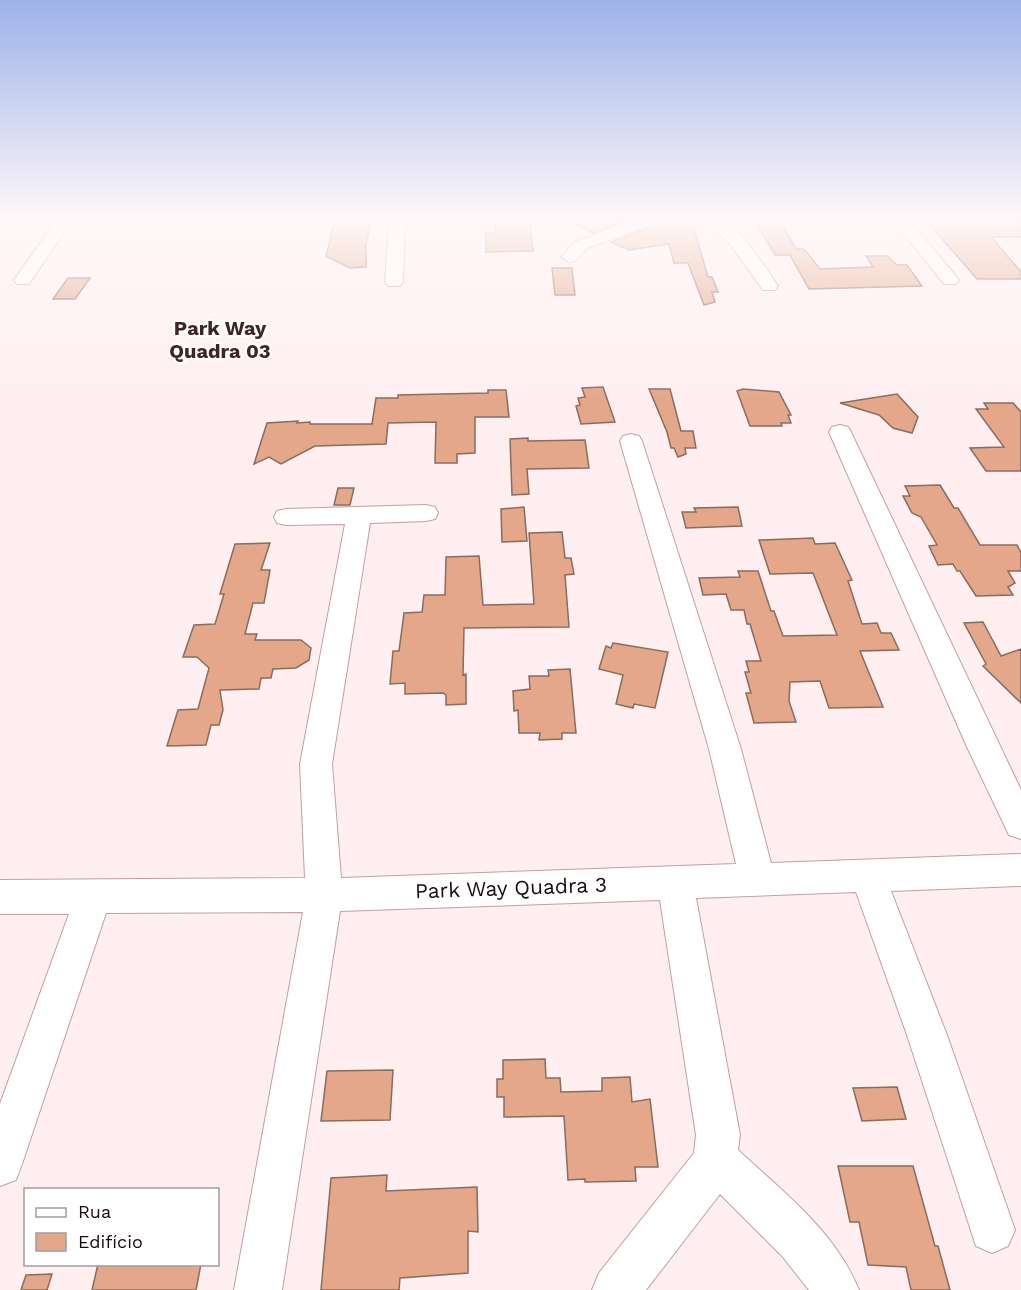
<svg xmlns="http://www.w3.org/2000/svg" width="1021" height="1290" font-family="'Work Sans',sans-serif">
	<style>
		.building { fill: #e4a78a; stroke: #896c5e; stroke-width: 1.5 }
		.lines { fill: none; stroke-linecap: round; stroke-linejoin: round }
		.minor-casing { stroke: #c29fa1; stroke-width: 2 }
		.minor { fill: #fff; fill-rule: evenodd }
		.labels { text-anchor: middle; stroke-width: 4.5; stroke-linejoin: round; paint-order: stroke }
		.far-district-label { font-size: 20px; font-weight: bold; fill: #402527; stroke: #fff }
		.near-street-label { font-size: 21px; fill: #170b0c; stroke: #fff }
	</style>
	<rect width="100%" height="100%" fill="#ffeff0"/>
	<path class="building" d="M344,218H372L366,244V267L350,268L326,256L334,224H342Z
		M563,218H633L593,233Z
		M657,218H691L708,277H712L718,292H712L715,302L704,305L688,263H674L669,244L629,250L611,242L651,227Z
		M753,218H778L796,249H804L820,269L873,267L866,256H887L897,265H907L922,286L809,289L790,255H775Z
		M924,218H1021V237H991L1021,272V279H977Z
		M495,220H525V224H530L533,251L486,252V233H496Z
		M552,268H572L575,295H555Z
		M68,278H90L75,299H53Z
		M603,387L615,422L581,424L576,406L580,405L578,398L585,397L582,388Z
		M649,389H670L681,431H693L696,448H685L686,454L678,457L674,448H671L667,432Z
		M743,389L779,392L791,415H788L791,423H781L782,426H750L737,391Z
		M488,390H506L509,417H475V453L457,454V463H435L436,422L388,423L386,444L315,446L281,464L269,457L254,464L267,423L298,421L297,423L310,422V424H372L376,398H398V395L488,393Z
		M897,394L918,417L912,433L893,428L879,415L840,403Z
		M984,403H1013L1021,412V471H986L970,448L1004,447L976,409H988Z
		M528,438V441L585,440L589,468L527,469L529,494L512,495L510,439Z
		M940,485L954,508H958L980,545H1017L1021,553V571H1008L1015,583L1008,587L1013,595L976,596L960,571H957L953,564L938,565L929,546L937,545L921,517L912,513L903,496H910L905,486Z
		M338,488H354L350,505H334Z
		M524,507L527,541L502,542L501,509Z
		M738,507L742,526L686,528L682,512H696L694,508Z
		M562,532L565,558H571L574,574L565,575L569,627L464,628L463,675L466,674V704L446,705V695L443,693L405,694V683L390,684L393,651H399L404,613L422,612L424,595H445L446,557L479,556L483,605L534,604L529,533Z
		M813,538L815,544L835,543L852,580L848,581L862,624L877,623L881,633H891L899,650L860,651L883,707L829,708L820,681L790,682L789,701L796,722L754,723L746,693H751L745,672H749L746,661H761L750,624H747L744,610H731L726,594L703,595L699,578L740,577L738,571H758L771,611H774L783,636L837,635L813,573L770,574L759,540Z
		M270,543L261,570H270L264,603H253L245,634H257L255,640H301L311,648L309,660L296,668L273,669L271,678H261L259,689L220,690L223,710L219,725H211L206,745L167,746L178,710L198,709L209,668L197,657H183L194,625L215,624L224,594H220L235,544Z
		M983,622L1001,656L1021,649V703L983,666L986,664L964,623Z
		M613,643L668,652L655,708L634,704L633,708L616,704L623,675L599,669L606,646L611,648Z
		M570,669L576,733H562V739L539,740L540,733H519L518,710L514,711L513,691L530,689L529,676H549L548,670Z
		M545,1059L546,1078H560L561,1092L602,1091V1078L630,1077L632,1102L650,1099L658,1167H635L636,1181L585,1182V1179L568,1180L564,1116L504,1117V1097H497V1079H503V1060Z
		M393,1070L390,1120L321,1121L327,1071Z
		M897,1087L906,1119L862,1121L853,1088Z
		M838,1166H913L935,1246H938L950,1290H911L906,1267L868,1265L859,1222H850Z
		M387,1175L386,1191L477,1187L478,1232L468,1231V1273L400,1278L399,1290H321L331,1178Z
		M98,1264H201L196,1290H92Z
		M52,1274L47,1290H21L26,1275Z"/>
	<g class="lines">
		<defs>
			<path id="minor" d="M58,218H74L29,284H17L14,280Z
				M389,218H405L403,282L400,286H388L385,282Z
				M639,218H655L650,225L587,248L575,261L569,262L561,257L575,242Z
				M701,218C707,218 715,217 720,218C739,225 766,269 778,286L775,290H763L729,243Z
				M891,218H907L956,276L959,280L956,284H944Z
				M840,425L848,427L851,432L1021,790V839L1009,835L967,747L829,432L832,427Z
				M631,434L639,436L642,441L741,749L771,863L1021,854V886L891,891L947,1035L1015,1230L1008,1246L992,1253L976,1246L907,1035L856,892L696,898L740,1135L738,1150C783,1192 835,1231 859,1290H809L782,1256L720,1194L646,1290H592L599,1273L694,1153L696,1135L660,900L340,911L282,1290H234L303,912L106,913L22,1164L16,1180L0,1186V1104L69,914H0V880L305,878L300,764L345,524L286,525L277,523L274,517L277,511L286,509L426,505L435,507L438,513L435,519L426,521L370,523L332,764L341,878L736,864L709,749L620,441L623,436Z"/>
		</defs>
		<use href="#minor" class="minor-casing"/>
		<use href="#minor" class="minor"/>
	</g>
	<linearGradient id="sky" x2="0" y2="1"><stop stop-color="#9db2e8"/><stop offset="0.55" stop-color="#fff8f8"/><stop offset="1" stop-color="#fff8f8" stop-opacity="0"/></linearGradient>
	<rect width="1021" height="399" fill="url(#sky)"/>
	<g class="labels">
		<g class="far-district-label">
			<text x="220" y="335">Park Way<tspan x="220" dy="23">Quadra 03</tspan></text>
		</g>
		<g class="near-street-label">
			<text transform="translate(511 888) rotate(-2)" y="7">Park Way Quadra 3</text>
		</g>
	</g>
	<rect x="24" y="1188" width="195" height="78" fill="#ffffff" stroke="#a29d9e" stroke-width="1.5"/>
	<rect x="36" y="1208" width="30" height="9" fill="#ffffff" stroke="#a29d9e" stroke-width="1.5"/>
	<text x="78" y="1218" font-size="18" fill="#170b0c">Rua</text>
	<rect x="36" y="1233" width="30" height="18" fill="#e4a78a" stroke="#a29d9e" stroke-width="1.5"/>
	<text x="78" y="1248" font-size="18" fill="#170b0c">Edifício</text>
</svg>
